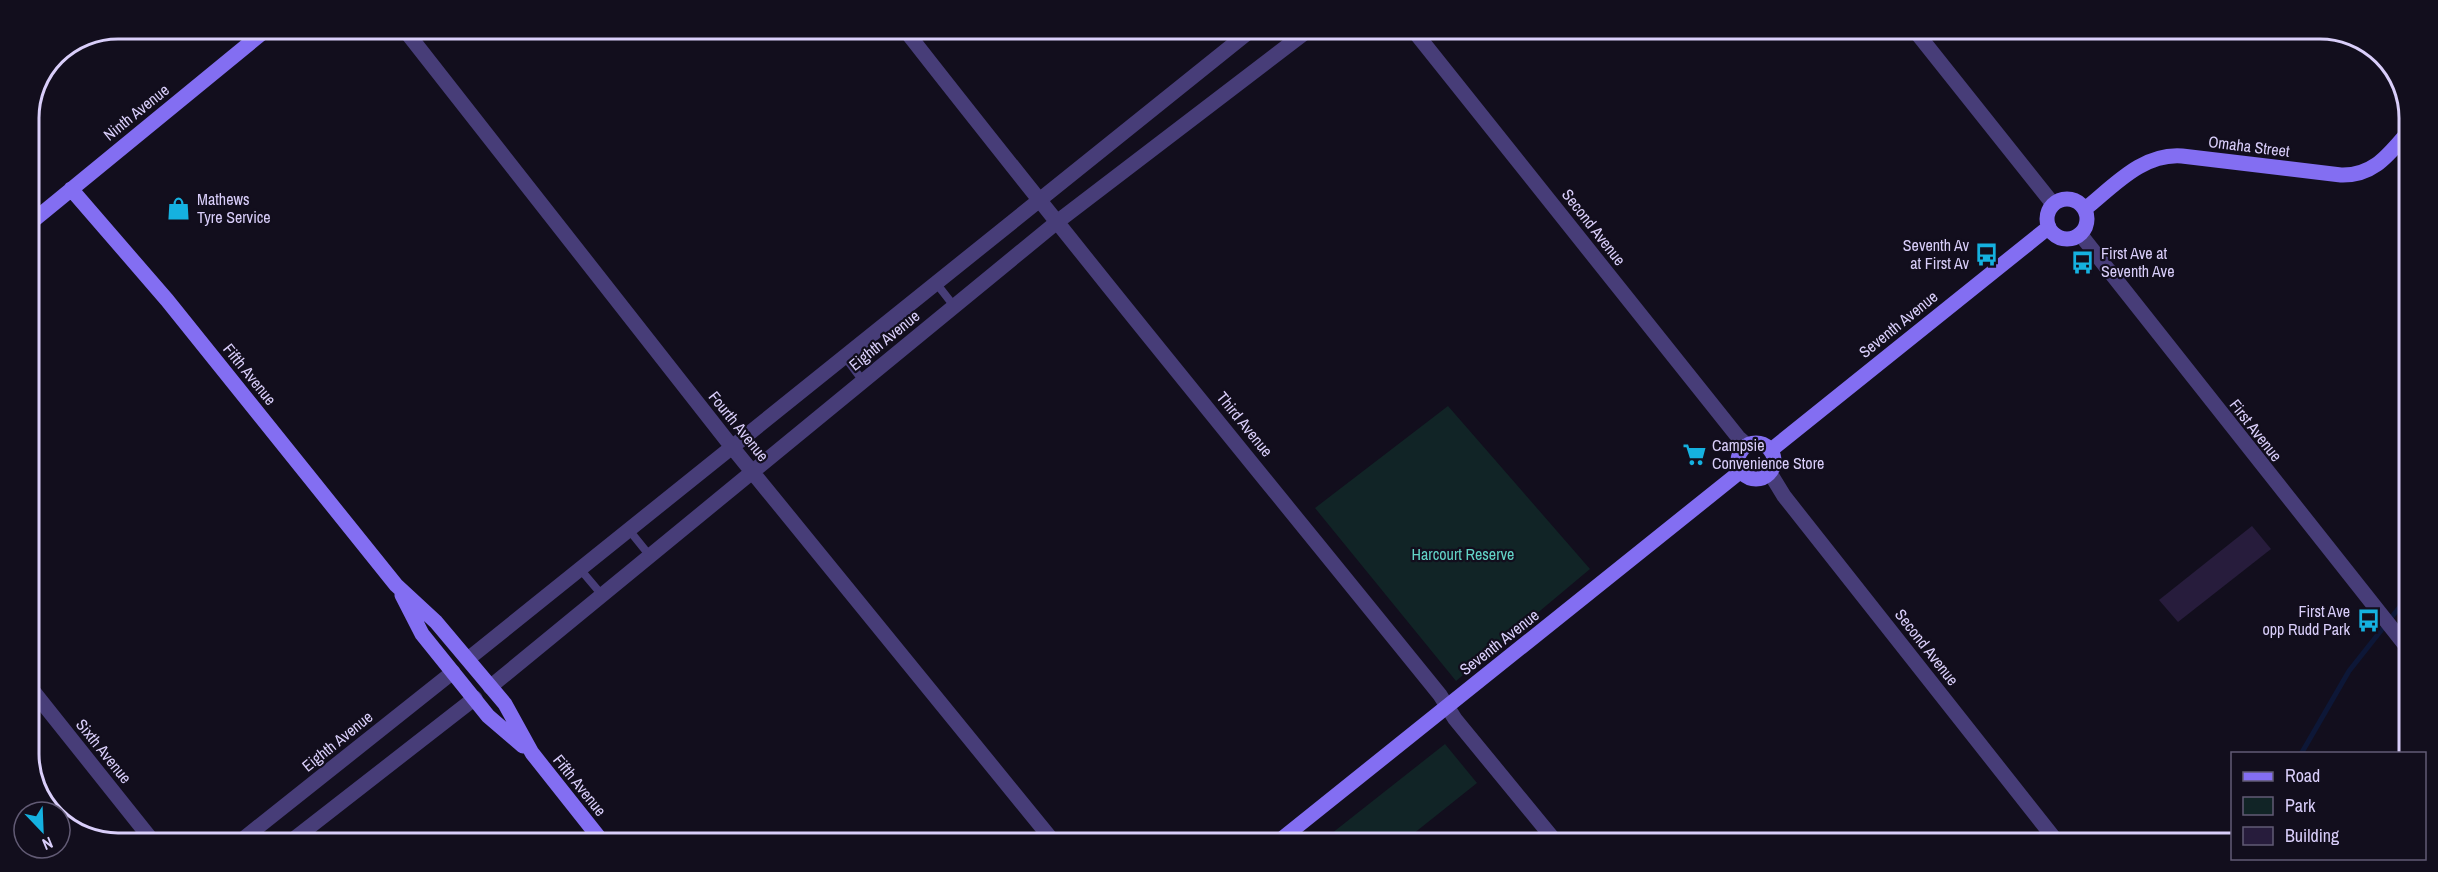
<svg xmlns="http://www.w3.org/2000/svg" width="2438" height="872" font-family="'Archivo Narrow',sans-serif">
	<style>
		.green { fill: #112426 }
		.lines { fill: none; stroke-linecap: round; stroke-linejoin: round }
		.stream { stroke: #0d1737; stroke-width: 5 }
		.building { fill: #271c3c }
		.lane { stroke: #473d78; stroke-width: 8 }
		.street { stroke: #473d78; stroke-width: 15 }
		.secondary { stroke: #836ef2; stroke-width: 15 }
		.labels { text-anchor: middle; stroke-width: 4.5; stroke-linejoin: round; paint-order: stroke }
		.street-label { font-size: 16px; fill: #d9cefa; stroke: #120e1d }
		.poi-label { font-size: 16px; fill: #d9cefa; stroke: #120e1d; text-anchor: start }
		.park-label { font-size: 16px; fill: #62d3c6; stroke: #120e1d }
		.rim { fill: none; stroke: #d9cefa; stroke-width: 3 }
	</style>
	<rect width="100%" height="100%" fill="#120e1d"/>
	<path class="green" d="M1448,406L1590,569L1456,681L1315,508Z
		M1445,744L1477,783L1403,842L1322,841Z"/>
	<g class="lines">
		<path class="stream" d="M2301,754L2349,671L2406,599"/>
	</g>
	<path class="building" d="M2252,526L2271,549L2178,622L2159,600Z"/>
	<g class="lines">
		<path class="lane" d="M936,283L954,306
			M845,357L863,381
			M629,530L650,556
			M580,569L602,595"/>
		<path class="street" d="M404,29L732,447L1053,841
			M905,30C1080,254 1261,474 1440,695L1455,719L1556,842
			M1414,31L1738,437L1747,445
			M1916,32L2053,204
			M2080,234L2406,646
			M1770,473L1784,496L2058,843
			M468,659L1250,31
			M29,686L151,839
			M490,687L1057,222L1307,31
			M243,839L453,672
			M294,839L475,698"/>
		<path class="secondary" d="M71,189L167,300L396,585L436,622L505,704L532,753L601,840
			M2047 219a20 20 0 1 1 40 0a20 20 0 1 1-40 0Z
			M2085,209C2114,186 2142,153 2182,156L2341,175C2374,176 2389,154 2409,131
			M29,224L267,29
			M1738 461a18 18 0 1 1 36 0a18 18 0 1 1-36 0Z
			M1771,450L2049,227
			M402,595L422,634L488,716L523,746
			M1279,841L1741,471"/>
	</g>
	<defs>
		<symbol id="shop-bare" viewBox="-9 -9 18 18"><path d="M-5-2.5h2.3a2.7 3.5 0 0 1 5.4 0H5L5.5 6h-11ZM-1.5-2.5h3a1.5 2.3 0 0 0-3 0Z" fill="#15b1e0" stroke="#120e1d" stroke-width="2.5" paint-order="stroke"/></symbol>
		<symbol id="bus-bare" viewBox="-9 -9 18 18"><path d="M-5-6H5V4H4V6H2V4H-2V6H-4V4H-5ZM-3.5-4V0h7V-4ZM-3.5 1.2v1.5H-2V1.2ZM2 1.2v1.5H3.5V1.2Z" fill="#15b1e0" stroke="#120e1d" stroke-width="2.5" paint-order="stroke"/></symbol>
		<symbol id="supermarket-bare" viewBox="-9 -9 18 18"><path d="M-6-5.5h2.5l.6 2H6L4.5 2H-2.5L-4.4-4H-6ZM-1.5 3.2a1.3 1.3 0 1 0 .1 0ZM3 3.2a1.3 1.3 0 1 0 .1 0Z" fill="#15b1e0" stroke="#120e1d" stroke-width="2.5" paint-order="stroke"/></symbol>
	</defs>
	<g fill-rule="evenodd">
		<use href="#shop-bare" x="162" y="192" width="33" height="33"/>
		<use href="#bus-bare" x="1970" y="238" width="33" height="33"/>
		<use href="#bus-bare" x="2066" y="246" width="33" height="33"/>
		<use href="#supermarket-bare" x="1678" y="438" width="33" height="33"/>
		<use href="#bus-bare" x="2352" y="604" width="33" height="33"/>
	</g>
	<g class="labels">
		<g class="street-label">
			<text transform="translate(136 112) rotate(-39)" y="6">Ninth Avenue</text>
			<text transform="translate(2249 146) rotate(7)" y="6">Omaha Street</text>
			<text transform="translate(1594 227) rotate(52)" y="6">Second Avenue</text>
			<text transform="translate(1898 324) rotate(-39)" y="6">Seventh Avenue</text>
			<text transform="translate(884 340) rotate(-39)" y="6">Eighth Avenue</text>
			<text transform="translate(250 374) rotate(51)" y="6">Fifth Avenue</text>
			<text transform="translate(1245 424) rotate(51)" y="6">Third Avenue</text>
			<text transform="translate(739 426) rotate(51)" y="6">Fourth Avenue</text>
			<text transform="translate(2256 430) rotate(52)" y="6">First Avenue</text>
			<text transform="translate(1499 642) rotate(-38)" y="6">Seventh Avenue</text>
			<text transform="translate(1927 647) rotate(52)" y="6">Second Avenue</text>
			<text transform="translate(337 741) rotate(-39)" y="6">Eighth Avenue</text>
			<text transform="translate(104 751) rotate(51)" y="6">Sixth Avenue</text>
			<text transform="translate(580 785) rotate(51)" y="6">Fifth Avenue</text>
		</g>
		<g class="poi-label">
			<text x="197" y="205">Mathews<tspan x="197" dy="18">Tyre Service</tspan></text>
			<text x="1969" y="251" text-anchor="end">Seventh Av<tspan x="1969" dy="18">at First Av</tspan></text>
			<text x="2101" y="259">First Ave at<tspan x="2101" dy="18">Seventh Ave</tspan></text>
			<text x="1712" y="451">Campsie<tspan x="1712" dy="18">Convenience Store</tspan></text>
			<text x="2350" y="617" text-anchor="end">First Ave<tspan x="2350" dy="18">opp Rudd Park</tspan></text>
		</g>
		<g class="park-label">
			<text x="1463" y="560">Harcourt Reserve</text>
		</g>
	</g>
	<path d="M0 0H2438V872H0ZM118 39H2320A79 79 0 0 1 2399 118V754A79 79 0 0 1 2320 833H118A79 79 0 0 1 39 754V118A79 79 0 0 1 118 39Z" fill="#120e1d" fill-rule="evenodd"/>
	<path class="rim" d="M118 39H2320A79 79 0 0 1 2399 118V754A79 79 0 0 1 2320 833H118A79 79 0 0 1 39 754V118A79 79 0 0 1 118 39Z"/>
	<rect x="2231" y="752" width="195" height="108" fill="#120e1d" stroke="#625b75" stroke-width="1.5"/>
	<rect x="2243" y="772" width="30" height="9" fill="#836ef2" stroke="#625b75" stroke-width="1.5"/>
	<text x="2285" y="782" font-size="18" fill="#d9cefa">Road</text>
	<rect x="2243" y="797" width="30" height="18" fill="#112426" stroke="#625b75" stroke-width="1.5"/>
	<text x="2285" y="812" font-size="18" fill="#d9cefa">Park</text>
	<rect x="2243" y="827" width="30" height="18" fill="#271c3c" stroke="#625b75" stroke-width="1.5"/>
	<text x="2285" y="842" font-size="18" fill="#d9cefa">Building</text>
	<g transform="translate(42 830) rotate(157)"><circle r="28" fill="#120e1d" stroke="#625b75" stroke-width="1.5"/>
	<path d="M0-4.5L10 22L0 15L-10 22Z" fill="#15b1e0"/>
	<text y="-9" font-size="16" font-weight="bold" text-anchor="middle" fill="#d9cefa">N</text>
	</g>
</svg>
